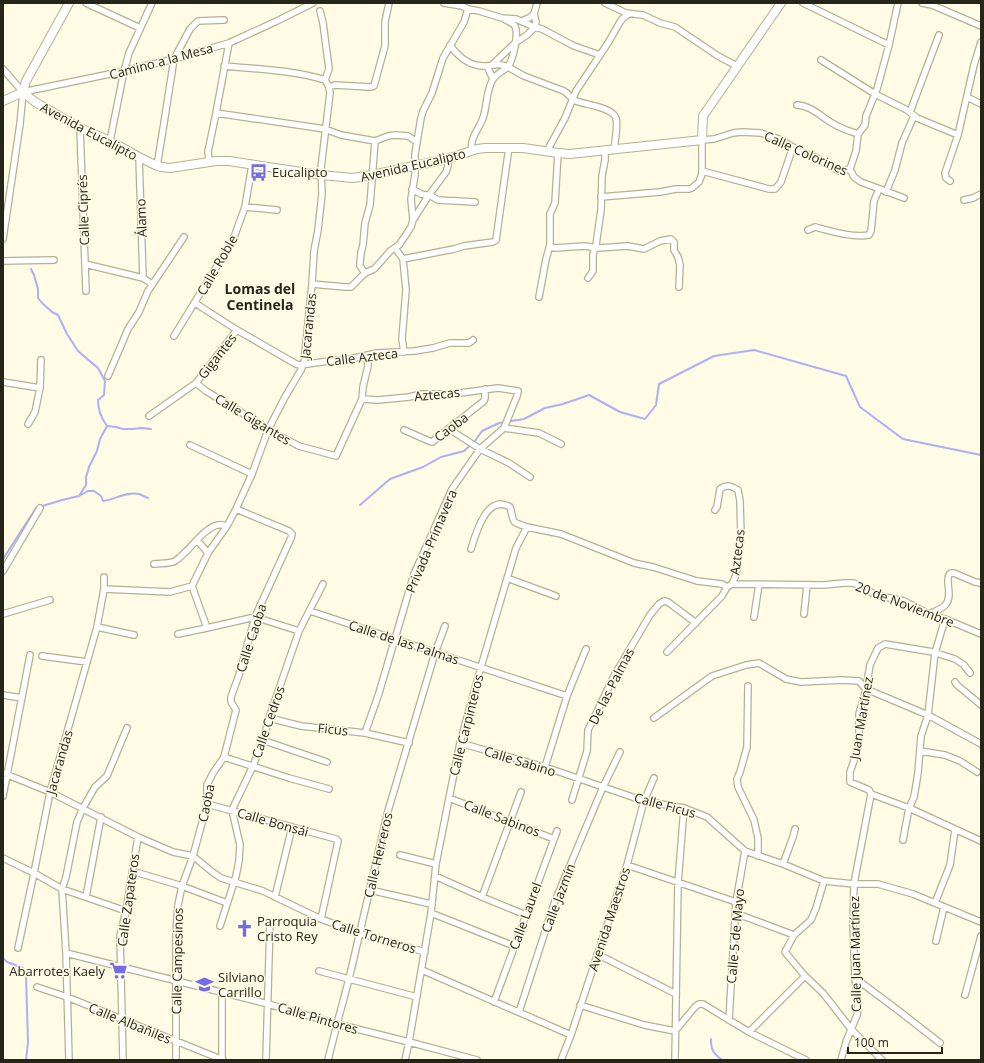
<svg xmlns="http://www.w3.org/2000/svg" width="984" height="1063" font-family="'Open Sans',sans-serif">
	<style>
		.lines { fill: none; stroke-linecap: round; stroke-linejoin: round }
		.stream { stroke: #acb0fa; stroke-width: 2 }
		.street-casing { stroke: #b4b094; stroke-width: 8 }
		.secondary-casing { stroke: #b4b094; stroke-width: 10 }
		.street { stroke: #fff; stroke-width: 5.5 }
		.secondary { stroke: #fff; stroke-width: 8 }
		.labels { text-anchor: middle; stroke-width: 3; stroke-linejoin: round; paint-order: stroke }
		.street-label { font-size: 13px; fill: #26251a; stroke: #fffbe4 }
		.poi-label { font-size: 13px; fill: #26251a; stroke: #fffbe4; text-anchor: start }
		.neighbourhood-label { font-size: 14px; font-weight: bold; fill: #26251a; stroke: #fffbe4 }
	</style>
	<rect width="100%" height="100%" fill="#fffbe4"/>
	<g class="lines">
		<path class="stream" d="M31,269L34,275L38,289V298L42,303L52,312L58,315L67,334L78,351L98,368L105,381L104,395L98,400C98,411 101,418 107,426L100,439L97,451L89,467L86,477V485L79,496
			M107,426L116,427L123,429H133L141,428L151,429
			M360,505L390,479L423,467L441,457L464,451L475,441L482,431L499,423L524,419L545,408L563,404L589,395L620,412L645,419L656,405L659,384L714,356L754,350L846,376L860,407L903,439L971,453L981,455
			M3,559L36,508L62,500L79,496L88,491H94L101,496L103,501C114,500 127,491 139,494C142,495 145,497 148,498
			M3,958L7,962L23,968L26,975L28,1042L26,1060
			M711,1039C711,1050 713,1053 722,1060"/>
		<defs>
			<path id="street" d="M86,3L140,28
				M444,3L462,6L468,9L479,11L502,18L516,19L532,26L542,29L574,46L600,55
				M605,3L626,13L643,15L660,23L675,27L718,56L737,66
				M803,3L889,45
				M922,3L932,5L981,26
				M522,21L529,18L534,14
				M535,27L536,22L534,14L537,3
				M450,45C459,58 470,67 487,66C495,65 500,63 508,67C513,59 519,35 515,26C512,22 507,21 504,19
				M821,60L875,94L907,110L917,118L958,135
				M492,65L515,43L527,35L535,27
				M224,66C256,69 295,70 325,80
				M487,66L493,79
				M3,69L23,92
				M329,87L335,85L370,87L374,86L385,46V22L389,3
				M23,92L124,71L174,59L229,43L277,21L313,3
				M967,97L981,104
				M797,105C812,106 821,117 834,124C841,129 850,131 858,134
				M910,112L939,35
				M216,113L325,129L341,135L375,141L388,136L395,135L408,136L417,142
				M80,128L86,291
				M110,141L124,71L129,53L152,3
				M472,151C469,139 479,129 483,118C487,106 486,93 492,81C495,74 502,72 508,67L524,76L564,91C568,94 572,99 576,101C586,105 612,107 616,118C618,126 615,141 614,150
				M547,151L565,118L576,91L608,43L620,22L623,18L629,14
				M139,157L143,278
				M209,162L208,151L209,147L216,113L229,43
				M157,166L164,123L174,59L190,29L198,21L224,20
				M850,169L856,151L858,134L865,125L866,116L877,89L889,45L898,3
				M850,169L854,177L861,182L904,198
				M702,171L769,189H775L781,182L793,147
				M950,181L946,178L945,173L958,135L974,65L981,42
				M412,189L421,194L431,196L438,200L475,202
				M886,192L895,170L902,143L914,116
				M601,197L660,192L676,189H689L692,188L699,182L702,174V140L714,139L733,133L742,132L761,133L779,139L788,144L799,151L815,157L839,171H843L850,169
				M964,200L973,198L981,194
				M245,207L277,210
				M413,220L427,198L446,172L448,166L447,159
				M808,230L815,227C830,231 853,238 869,235L871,231L874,201L879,189
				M3,239L20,124L23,92
				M550,247L555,248L584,246L598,248L628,246L644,249L660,241L671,239L674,242V250L678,257L680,265L679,287
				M395,248L403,259L406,290L402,339L404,352
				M403,259L454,249L464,246L493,242L496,240L509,147
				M3,261L54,260
				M85,264L143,278L152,284
				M365,273L360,266V263L361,253L363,245L365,223L370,205L375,141
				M588,278L593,271V254L596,245L601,210L602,176L605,160V151
				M312,284L345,287H351L365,273L374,269L378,265L390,251L399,245L411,227L413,220L411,199L415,175V154L421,118L423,111L432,93L443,58L464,22L468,9
				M539,297L546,259L550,245V214L555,203L558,153
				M195,303L237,330L296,364L300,365L329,361L350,359L377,353L414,351L433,348L450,343H469L473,340
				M174,336L233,240L245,207L252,165
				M108,376L128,329L139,312L148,291L184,237
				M3,382L40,388
				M196,383L206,391L278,435L299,446L336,456L362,399L363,387L368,366L367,355
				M362,399L378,400L409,397L422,394H452L498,388L518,391L517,396L504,428L480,449L452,489L414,574L379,693L365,733
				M149,416L196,383L237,330
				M28,424L35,412L40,388L41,360
				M504,428L539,433L561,444
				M449,429L480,449L509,463L530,477
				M404,430L429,441L432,442L484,401L485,398V389
				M190,445L252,474
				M197,540L208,553
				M471,549C476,533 487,493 510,507C515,523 509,521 527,527
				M154,564C160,563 170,564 175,561C188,553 204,527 218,525C221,524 224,525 227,526
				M3,571L40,508
				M507,578L556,596
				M732,584L824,585L844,583H854L876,595L904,601L929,614L945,619L981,634
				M192,586L207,628L255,617
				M104,589L170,592L192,586L208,553L227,526L236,509L252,474L268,430L285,397L301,370L304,363L312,284L314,251L318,230L322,194L321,168L330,93L329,87L325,80L329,69L323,23L320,11
				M310,611L567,696
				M3,614L50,600
				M804,614L807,585
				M929,614C935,611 943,609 946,604C953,595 945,581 949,575C950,572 951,573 954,573L975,582L981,583
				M255,617L299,631
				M754,617L759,584
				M97,627L134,635
				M178,634L207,628
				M667,652L722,596L727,587L732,584L736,575L741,536L740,501L738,490C731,486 727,484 720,489L717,507L715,510
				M42,656L87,662
				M955,682L957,685L981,705
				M748,686L747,747L740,772L737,779L738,787L754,820L758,838V856
				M3,695L22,698
				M269,718L301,726L365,733L409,743
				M654,718L712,676L746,665L759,663L786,679L801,682L842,680L859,681L866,689L928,715L981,744
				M263,740L265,741L327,762
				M460,743L545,767L644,801L684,808L707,817L745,851L783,864L824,881L854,884H878L913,894L981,922
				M920,751L945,755L960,761L977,772
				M224,757L289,778L329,789
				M545,767L567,696L586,649
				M3,773L50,792L138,837L173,852L193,856L211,871L221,878L263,891L321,919L359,933L425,952
				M871,794L909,808L981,841
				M3,796L30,655
				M449,798L554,839
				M572,800L587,751L588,730L592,722L615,674L637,637L650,615L659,604L664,601L668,602L696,623
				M207,804L336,839L338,841L321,919
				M903,840L909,808L914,797L918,773L921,736L928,715L935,653L945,619
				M400,855L436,864
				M3,858L34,873L62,889L126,911
				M783,864L793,837L795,829
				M627,865L736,902
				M132,871L182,886L227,903
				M435,876L482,897L526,915
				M824,881L816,908L811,920L794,935L785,952L805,976L823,993L851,1029L882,1060
				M370,890L431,904
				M86,897L101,817
				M275,897L292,827
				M482,897L521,792
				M935,903L950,865L955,830
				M431,913L514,946
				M735,913L794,935
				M220,926L236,876L239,861L240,845L232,810L253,766L263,740L269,718L299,631L323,584
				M936,941L944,907
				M18,948L34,873L50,792L97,627L104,589V577
				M66,953L268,1004L337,1024L409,1042L477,1060
				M597,954L676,994
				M422,970L571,1035
				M319,971L417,997
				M855,978L899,1011L940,1043
				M37,987L67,997L223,1060
				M222,992V1060
				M965,995L981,936
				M494,1002L557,831
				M580,1005L644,1025L675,1031L695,1007L699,1004H703L749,1032L806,1060
				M519,1012L555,901L603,787L620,752
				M729,1020L736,902L745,851
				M749,1032L805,976
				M69,1060L66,953L62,889L66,877L77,822L83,808L95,787L107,776L127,728
				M123,1060L120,936L126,911L138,837
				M176,1060V932L178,905L182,886L193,856L207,804V785L213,773L224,757L236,710L231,702V697L239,675L255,617L291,538L292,534L289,531L236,509
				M266,1060L270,922
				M328,1060L337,1024L349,979L388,811L435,653L445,626
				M405,1060L409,1042L431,913L436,864L460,743L481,667L516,548L527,527L561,534L634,563L653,567L697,581L722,584L727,587
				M561,1060L571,1035L627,865L644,801L654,778
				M675,1060L678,883L684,808
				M841,1060L846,1042L857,1015L858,1005L855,978L853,924L854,884L871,794L869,790L850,782V772L858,749L859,735V714L866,689L870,665L878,648L885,644L933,652L955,659L964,665L970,673"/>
			<path id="secondary" d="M23,92L35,102L80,128L110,141L139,157L157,166L161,167L170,168L216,161H229L321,175L353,178L372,175L447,159L477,149L485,148H523L558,153L570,154L702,140L703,116L781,3
				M23,92L26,81L69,3
				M3,101L23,92"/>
		</defs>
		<use href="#street" class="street-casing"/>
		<use href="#secondary" class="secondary-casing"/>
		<use href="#street" class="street"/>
		<use href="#secondary" class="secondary"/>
	</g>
	<defs>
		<symbol id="bus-bare" viewBox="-9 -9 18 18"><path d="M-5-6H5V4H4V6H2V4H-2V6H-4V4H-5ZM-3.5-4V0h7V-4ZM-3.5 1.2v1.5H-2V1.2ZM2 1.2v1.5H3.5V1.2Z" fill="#726ce6" stroke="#fffbe4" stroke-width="2.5" paint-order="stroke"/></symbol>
		<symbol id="church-bare" viewBox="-9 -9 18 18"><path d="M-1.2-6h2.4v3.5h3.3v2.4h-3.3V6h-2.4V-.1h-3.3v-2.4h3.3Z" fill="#726ce6" stroke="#fffbe4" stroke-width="2.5" paint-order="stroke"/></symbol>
		<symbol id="supermarket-bare" viewBox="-9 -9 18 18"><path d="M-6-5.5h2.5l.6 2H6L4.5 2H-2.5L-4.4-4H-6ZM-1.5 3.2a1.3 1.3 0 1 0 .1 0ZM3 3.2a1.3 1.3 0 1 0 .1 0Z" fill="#726ce6" stroke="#fffbe4" stroke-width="2.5" paint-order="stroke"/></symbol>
		<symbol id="school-bare" viewBox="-9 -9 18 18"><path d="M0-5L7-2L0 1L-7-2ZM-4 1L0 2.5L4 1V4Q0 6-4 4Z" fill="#726ce6" stroke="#fffbe4" stroke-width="2.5" paint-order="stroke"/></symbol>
	</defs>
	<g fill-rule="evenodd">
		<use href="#bus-bare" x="246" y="160" width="25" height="25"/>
		<use href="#church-bare" x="232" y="916" width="25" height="25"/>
		<use href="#supermarket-bare" x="106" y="958" width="25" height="25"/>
		<use href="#school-bare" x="192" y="972" width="25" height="25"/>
	</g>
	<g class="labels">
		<g class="street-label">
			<text transform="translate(161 61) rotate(-15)" y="5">Camino a la Mesa</text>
			<text transform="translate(89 131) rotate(28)" y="5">Avenida Eucalipto</text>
			<text transform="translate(806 153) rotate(24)" y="5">Calle Colorines</text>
			<text transform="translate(413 165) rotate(-13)" y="5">Avenida Eucalipto</text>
			<text transform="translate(83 210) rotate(-92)" y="5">Calle Ciprés</text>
			<text transform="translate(141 218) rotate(-92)" y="5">Álamo</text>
			<text transform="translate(217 265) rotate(-60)" y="5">Calle Roble</text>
			<text transform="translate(308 326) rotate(-84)" y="5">Jacarandas</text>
			<text transform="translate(217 356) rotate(-52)" y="5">Gigantes</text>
			<text transform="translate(362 357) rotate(-7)" y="5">Calle Azteca</text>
			<text transform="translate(437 394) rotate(-6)" y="5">Aztecas</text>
			<text transform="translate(253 419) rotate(31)" y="5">Calle Gigantes</text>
			<text transform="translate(451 427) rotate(-37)" y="5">Caoba</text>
			<text transform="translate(431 541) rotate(-67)" y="5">Privada Primavera</text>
			<text transform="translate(737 552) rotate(-83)" y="5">Aztecas</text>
			<text transform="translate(905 604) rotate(21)" y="5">20 de Noviembre</text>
			<text transform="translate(251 638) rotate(-72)" y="5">Calle Caoba</text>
			<text transform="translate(404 642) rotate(18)" y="5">Calle de las Palmas</text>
			<text transform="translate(611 686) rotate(-63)" y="5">De las Palmas</text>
			<text transform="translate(861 718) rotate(-80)" y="5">Juan Martínez</text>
			<text transform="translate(268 722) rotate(-71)" y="5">Calle Cedros</text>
			<text transform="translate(466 725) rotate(-76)" y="5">Calle Carpinteros</text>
			<text transform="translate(333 729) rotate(6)" y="5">Ficus</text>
			<text transform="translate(520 761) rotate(17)" y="5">Calle Sabino</text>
			<text transform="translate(59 762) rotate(-74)" y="5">Jacarandas</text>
			<text transform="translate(206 803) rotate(-79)" y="5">Caoba</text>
			<text transform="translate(665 805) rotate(15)" y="5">Calle Ficus</text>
			<text transform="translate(502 818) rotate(21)" y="5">Calle Sabinos</text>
			<text transform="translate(273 822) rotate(16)" y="5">Calle Bonsái</text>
			<text transform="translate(378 855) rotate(-77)" y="5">Calle Herreros</text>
			<text transform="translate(558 898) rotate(-69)" y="5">Calle Jazmín</text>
			<text transform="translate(128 900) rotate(-82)" y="5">Calle Zapateros</text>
			<text transform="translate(525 916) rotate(-70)" y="5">Calle Laurel</text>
			<text transform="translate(609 919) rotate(-72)" y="5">Avenida Maestros</text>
			<text transform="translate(374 936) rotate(17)" y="5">Calle Torneros</text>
			<text transform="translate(735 936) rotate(-85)" y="5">Calle 5 de Mayo</text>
			<text transform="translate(855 954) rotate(-91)" y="5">Calle Juan Martínez</text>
			<text transform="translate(177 961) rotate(-89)" y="5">Calle Campesinos</text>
			<text transform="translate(318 1018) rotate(16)" y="5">Calle Pintores</text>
			<text transform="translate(130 1023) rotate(22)" y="5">Calle Albañiles</text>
		</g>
		<g class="poi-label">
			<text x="272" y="177">Eucalipto</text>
			<text x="257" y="926">Parroquia<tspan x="257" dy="15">Cristo Rey</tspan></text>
			<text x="105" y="976" text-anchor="end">Abarrotes Kaely</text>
			<text x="218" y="982">Silviano<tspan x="218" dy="15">Carrillo</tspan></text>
		</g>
		<g class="neighbourhood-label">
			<text x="260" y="294">Lomas del<tspan x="260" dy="16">Centinela</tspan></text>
		</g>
	</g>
	<rect width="984" height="1063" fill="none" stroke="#26251a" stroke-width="8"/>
	<path d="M848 1047v6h94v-6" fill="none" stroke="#26251a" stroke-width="2"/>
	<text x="854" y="1047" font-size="12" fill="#26251a" stroke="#fffbe4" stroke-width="3" paint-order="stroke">100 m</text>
</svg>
